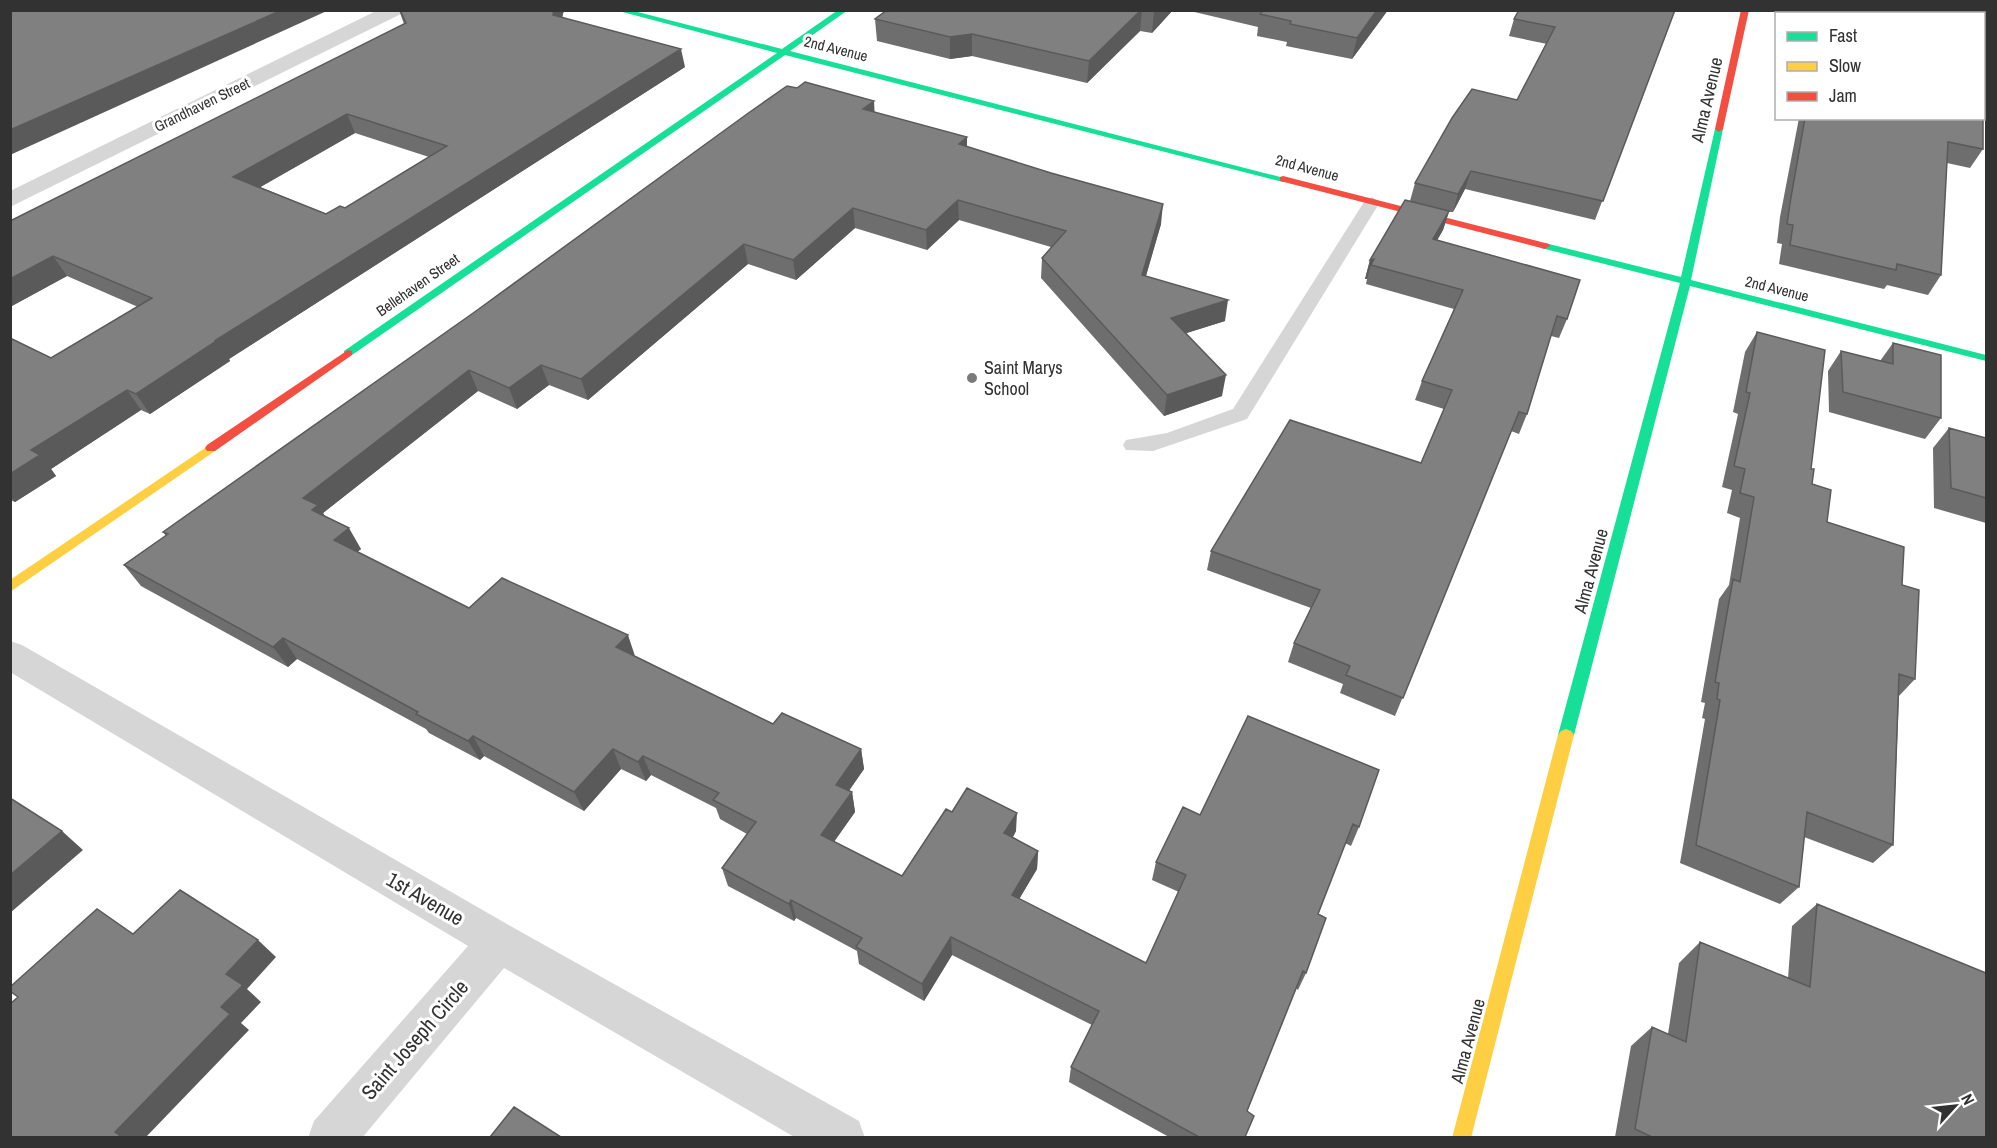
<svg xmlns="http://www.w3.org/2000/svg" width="1997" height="1148" font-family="'Archivo Narrow',sans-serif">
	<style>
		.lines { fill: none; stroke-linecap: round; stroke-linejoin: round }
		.lane { fill: #d6d6d6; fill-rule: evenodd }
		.street { fill: #d6d6d6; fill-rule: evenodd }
		.fast { fill: #16e098; fill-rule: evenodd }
		.slow { fill: #ffcf43; fill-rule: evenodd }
		.jam { fill: #f24e42; fill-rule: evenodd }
		.wall { fill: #6e6e6e; fill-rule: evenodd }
		.shaded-wall { fill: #5a5a5a }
		.building { fill: #808080; stroke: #5a5a5a; stroke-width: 1.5; fill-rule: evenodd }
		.poi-dot { fill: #7a7a7a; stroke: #fff; stroke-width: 2 }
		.labels { text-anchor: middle; stroke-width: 6; stroke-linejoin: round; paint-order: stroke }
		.far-street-label { font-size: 15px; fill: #323232; stroke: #fff }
		.street-label { font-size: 18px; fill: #323232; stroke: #fff }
		.poi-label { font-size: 18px; fill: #323232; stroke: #fff; text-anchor: start }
		.near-street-label { font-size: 21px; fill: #323232; stroke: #fff }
	</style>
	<rect width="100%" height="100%" fill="#fff"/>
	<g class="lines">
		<path class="lane" d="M1372,197L1380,202L1247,419L1153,451L1126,450L1123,445L1126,440L1167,433L1233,409L1364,202Z"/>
		<path class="street" d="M378,10H403L401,14L10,207V191Z
			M10,641L22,645L514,928L859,1121L865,1138H796L504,968L362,1138H308L314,1121L468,946L10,672Z"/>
		<path class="fast" d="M615,10H630L782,49L838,10H848L790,51L1288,179L1283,182L785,55L352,355H344V351L777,53Z
			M1719,126L1723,129L1691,280L1986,355V361L1690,286L1574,735L1571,739L1566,741L1561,739L1558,735L1680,283L1541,248L1540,246L1545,243L1681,277L1715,129Z"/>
		<path class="slow" d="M211,444L215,445L217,448L215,451L10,592V580Z
			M1566,729L1571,731L1574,735L1471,1138H1452L1558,735L1561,731Z"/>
		<path class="jam" d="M1741,10H1749L1723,129L1719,132L1715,129Z
			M1283,176L1549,244L1550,246L1545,249L1280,181V177Z
			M348,350L352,351V355L215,451H207L205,448L207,445Z"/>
	</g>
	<path class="wall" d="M399,10H564L562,18L685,67L229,359L230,361L150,414L141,410L51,469L56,476L15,502L10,500V338L51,358L138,307L67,276L10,307V221L404,24ZM355,133L429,157L345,208L326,214L260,187Z
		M887,10H1173L1152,33L1140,31L1087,83L972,56L950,59L877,41L875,19Z
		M1186,10H1388L1352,59L1286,46L1287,42L1257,36L1258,27Z
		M1675,10L1595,220L1465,189L1453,212H1449L1443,230L1437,240L1567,319L1559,338L1551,336L1527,414L1519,434L1511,431L1395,716L1340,693L1343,684L1288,662L1294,643L1311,608L1207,570L1211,551L1421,463L1444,409L1415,400L1422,381L1454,309L1366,284L1367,279H1365L1370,260L1410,201L1415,183L1517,100L1547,44L1509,36L1514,19Z
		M1816,10H1984L1983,14H1815Z
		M875,112L967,147L1161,224L1146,276L1225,321L1186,333L1222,396L1164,416L1041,278L1042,258L1051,247L959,220L927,250L855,228L796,280L748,264L588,400L549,385L517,409L478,391L323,513L325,517L361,549L357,552L469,608L635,656L773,724L861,749L864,769L849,791L852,792L855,812L834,842L902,876L952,812L1016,831L1013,837L1038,851L1037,869L1019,899L1146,963L1179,892L1152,880L1156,862L1200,815L1248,716L1359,827L1351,846L1345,843L1318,914L1306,973L1298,990L1296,988L1247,1111L1245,1137H1169L1069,1082L1071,1067L1092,1025L952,955L924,1001L859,964L857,951L796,918L794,921L728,886L722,868L747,834L720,819L716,808L651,775L646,781L621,769L584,811L484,756L480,760L429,733L426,729L297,659L288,667L141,586L124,565L166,536L163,532Z
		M1799,118H1983V149L1970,168L1947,163L1941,275L1928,295L1887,285L1884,289L1779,264L1782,244L1777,243L1780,217Z
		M1757,332L1811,469L1812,484L1827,522L1902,585L1915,679L1899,696L1893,845L1873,863L1804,837L1799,887L1780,904L1680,863L1705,719L1702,718L1705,703L1701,702L1719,599L1729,585L1740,518L1727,513L1732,490L1722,487L1738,414L1733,412L1745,352Z
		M1893,343L1941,418L1925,439L1829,412L1828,371L1841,351L1880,361Z
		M1949,428L1986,438V523L1934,508L1933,448Z
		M1817,904L1986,1137H1615L1631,1046L1652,1027L1668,1034L1679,963L1700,942L1788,978L1792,926Z"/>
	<path class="shaded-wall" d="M282,10H329L10,155V130Z
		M554,10H564L558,33L553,15Z
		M1141,10H1142L1140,31L1087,83L1089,61Z
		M1155,10H1173L1152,33L1154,12Z
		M1377,10H1388L1352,59L1357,38Z
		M972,34V56L950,59V37Z
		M681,49L685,67L229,359L230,361L150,414L136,394L216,340Z
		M874,101L875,120L863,109Z
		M347,114L355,133L243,197L233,177Z
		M967,137V157L959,144Z
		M1471,171L1465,189L1453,212L1458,194Z
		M958,200L959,220L927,250L926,230Z
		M1163,204L1161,224L1140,296L1142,275Z
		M853,208L855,228L796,280L793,260Z
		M1449,211L1443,230L1427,258L1433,239Z
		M744,244L748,264L588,400L581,379Z
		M53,256L67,276L10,307V279Z
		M1374,259L1371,265L1367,279H1365L1370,260Z
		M1228,300L1225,321L1168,339L1171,318Z
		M541,365L549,385L517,409L509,388Z
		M469,370L478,391L323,513L331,526L324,531L303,498Z
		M1226,375L1222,396L1164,416L1167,395Z
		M127,390L141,410L51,469L56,476L15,502L10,496V474L31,450Z
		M349,528L361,549L346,561L334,540Z
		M628,635L635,656L616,647Z
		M283,638L297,659L288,667L273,647Z
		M473,736L484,756L480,760L468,741Z
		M613,749L621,769L584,811L574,792Z
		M861,749L864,769L839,804L836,785Z
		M643,756L651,775L646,781L638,762Z
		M852,792L855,812L825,854L821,835Z
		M1017,813L1016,831L1004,852V833Z
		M62,831L83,850L10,913V875Z
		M1038,851L1037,869L1011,913L1012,895Z
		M791,900L796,918L794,921L789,904Z
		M951,937L952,955L924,1001L922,984Z
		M258,940L276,957L247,989L261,1002L241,1023L249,1030L146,1137H118L115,1132L221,1007L226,974Z"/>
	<path class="building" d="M10,10H282L10,130Z
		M400,10H554L553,15L681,49L216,340H218L136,394L127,390L31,450L40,455L10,474V338L51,358L152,298L53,256L10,279V221L406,23ZM347,114L447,146L345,208L340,206L326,214L233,177Z
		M887,10H1141L1089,61L972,34L950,37L875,19Z
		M1264,10H1377L1357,38L1290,24L1291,21L1260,14Z
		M1519,10H1675L1603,201L1471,171L1458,194L1415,183L1452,118L1472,89L1517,100L1555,27L1514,19Z
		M1822,10H1984L1983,52V14H1822Z
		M805,82L874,101L863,109L967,137L959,144L1051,173L1163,204L1142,275L1228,300L1171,318L1226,375L1167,395L1042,258L1066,231L958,200L926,230L853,208L793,260L744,244L581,379L541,365L509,388L469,370L303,498L318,505L312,510L349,528L334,540L469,608L502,578L628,635L616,647L773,724L782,713L861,749L836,785L852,792L821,835L902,876L946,809L952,812L967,788L1017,813L1004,833L1038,851L1012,895L1146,963L1186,875L1156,862L1183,807L1200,815L1248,716L1379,770L1359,827L1353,824L1318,914L1326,918L1306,973L1303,971L1247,1111L1254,1116L1245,1137H1199L1071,1067L1099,1011L951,937L922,984L856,947L862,938L791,900L789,904L722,868L756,822L713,800L719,793L643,756L638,762L613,749L574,792L473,736L468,741L416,714L418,712L283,638L273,647L124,565L168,534L163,532L476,311L747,114L787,86L797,88Z
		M1805,118H1983V149L1948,142L1941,275L1897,264L1896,270L1790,245L1793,225L1787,224L1791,197Z
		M1405,200L1449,211L1433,239L1580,280L1567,319L1557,316L1527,414L1519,412L1403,698L1346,675L1350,666L1294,643L1320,590L1211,551L1290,420L1421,463L1452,390L1422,381L1463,290L1371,265L1374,259L1370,260Z
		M1757,332L1825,350L1811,469H1814L1812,484L1831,490L1827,522L1904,547L1902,585L1919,590L1915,679L1899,674L1893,845L1807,812L1799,887L1696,845L1720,700L1717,699L1719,683L1715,682L1733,579L1740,582L1754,497L1740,493L1745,469L1734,466L1750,393L1746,392Z
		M1893,343L1941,355V418L1843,392L1841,351L1893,364Z
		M1949,428L1986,438V498L1951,488Z
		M10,798L62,831L10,875Z
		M180,890L258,940L226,974L243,985L221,1007L230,1014L115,1132L120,1135L118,1137H10V1004L18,997L10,991V987L97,909L133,934Z
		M1817,904L1986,973V1137H1652L1635,1129L1652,1027L1686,1042L1700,942L1810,987Z
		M514,1107L561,1137H490Z"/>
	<circle class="poi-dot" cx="972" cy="378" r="6"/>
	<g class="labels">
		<g class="far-street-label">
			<text transform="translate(836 49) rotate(14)" y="5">2nd Avenue</text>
			<text transform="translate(202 105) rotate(-26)" y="5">Grandhaven Street</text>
			<text transform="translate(1307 168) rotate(15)" y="5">2nd Avenue</text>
			<text transform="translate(418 285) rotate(-35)" y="5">Bellehaven Street</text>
			<text transform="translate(1777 289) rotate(14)" y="5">2nd Avenue</text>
		</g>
		<g class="street-label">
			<text transform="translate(1707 100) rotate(-77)" y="6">Alma Avenue</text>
			<text transform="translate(1591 571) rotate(-75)" y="6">Alma Avenue</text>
			<text transform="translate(1468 1041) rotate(-75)" y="6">Alma Avenue</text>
		</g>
		<g class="poi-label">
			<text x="984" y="374">Saint Marys<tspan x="984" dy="21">School</tspan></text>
		</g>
		<g class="near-street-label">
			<text transform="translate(425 899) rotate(30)" y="7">1st Avenue</text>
			<text transform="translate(415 1040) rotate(-49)" y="7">Saint Joseph Circle</text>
		</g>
	</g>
	<rect width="1997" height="1148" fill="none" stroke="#323232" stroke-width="24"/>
	<rect x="1775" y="12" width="210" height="108" fill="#ffffff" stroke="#adadad" stroke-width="1.5"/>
	<rect x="1787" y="32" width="30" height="9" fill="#16e098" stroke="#adadad" stroke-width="1.5"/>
	<text x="1829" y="42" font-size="18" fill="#323232">Fast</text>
	<rect x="1787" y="62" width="30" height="9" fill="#ffcf43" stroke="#adadad" stroke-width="1.5"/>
	<text x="1829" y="72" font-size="18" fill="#323232">Slow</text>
	<rect x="1787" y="92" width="30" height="9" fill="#f24e42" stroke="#adadad" stroke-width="1.5"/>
	<text x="1829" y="102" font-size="18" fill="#323232">Jam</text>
	<g transform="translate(1955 1106) rotate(63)" stroke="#ffffff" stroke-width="4.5" paint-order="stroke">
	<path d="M0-4.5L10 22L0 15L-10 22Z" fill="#323232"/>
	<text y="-9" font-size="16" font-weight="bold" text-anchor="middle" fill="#323232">N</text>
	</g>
</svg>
